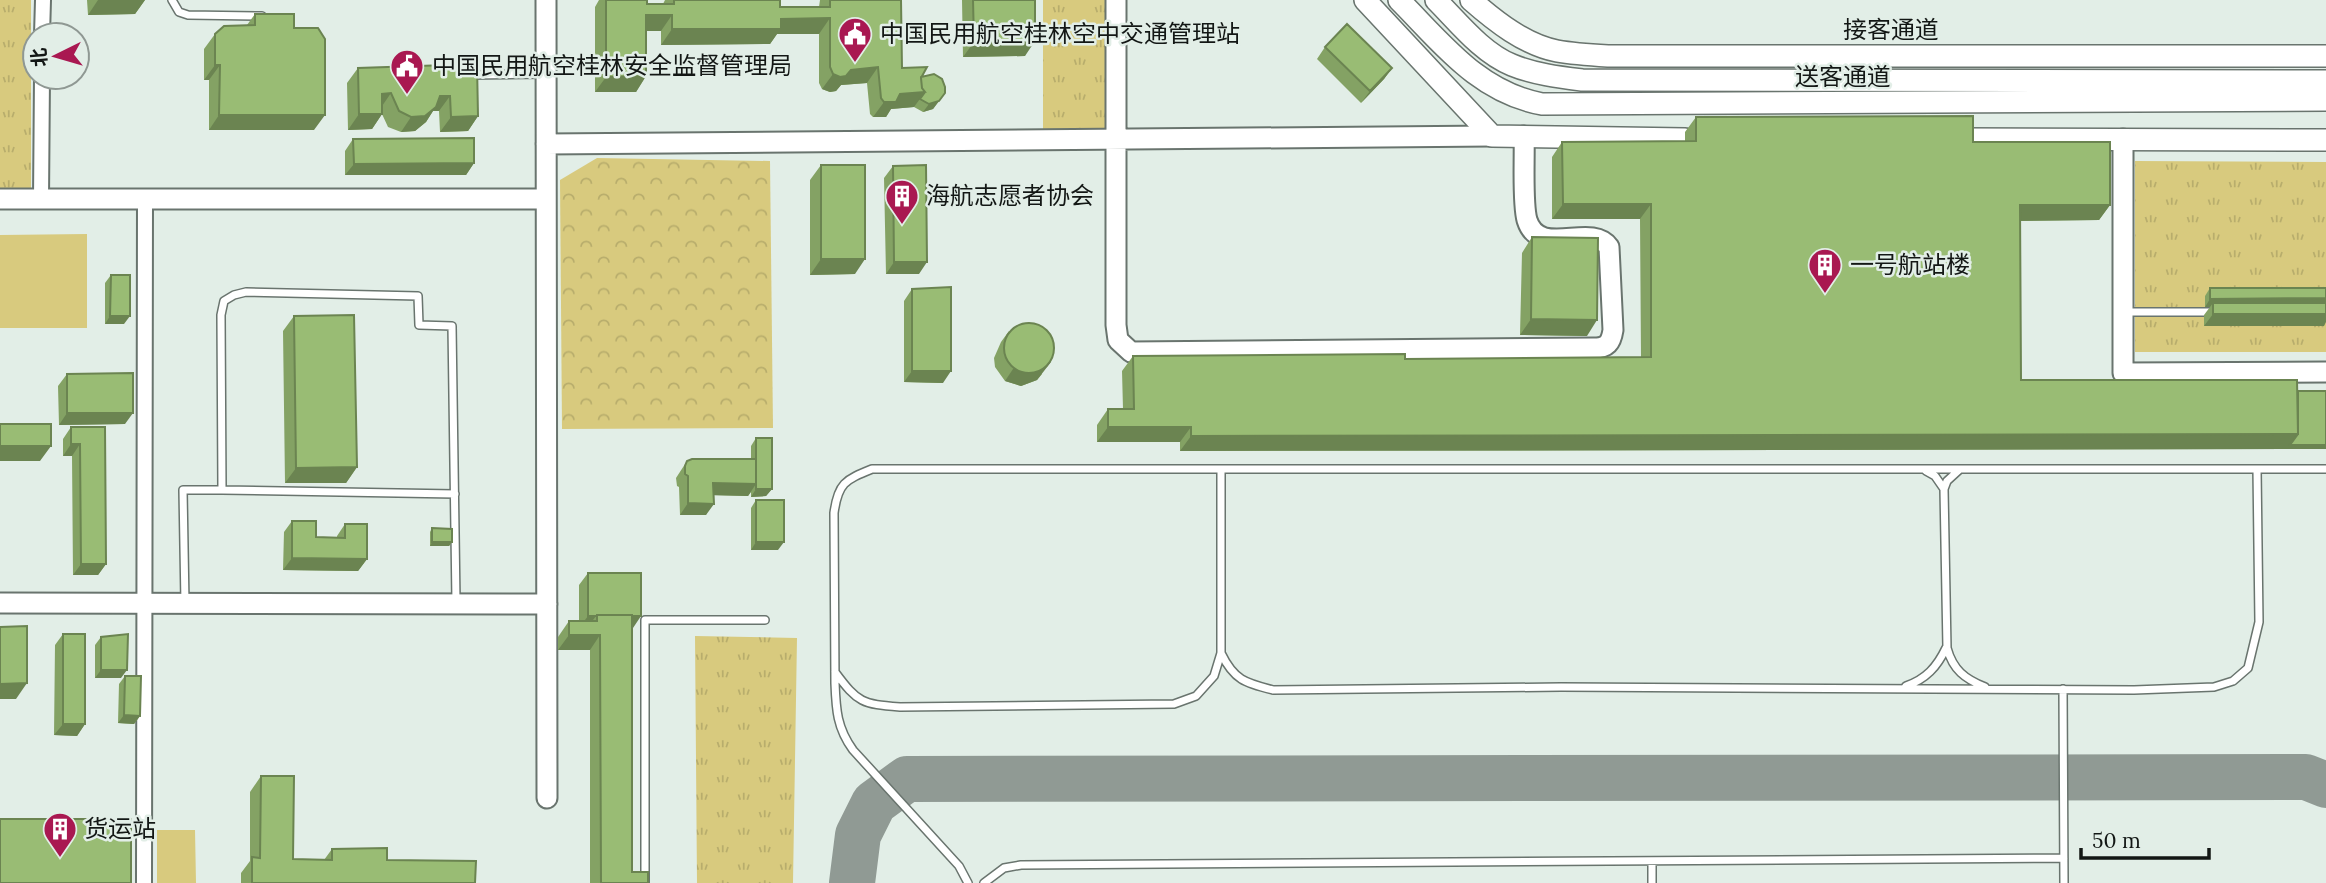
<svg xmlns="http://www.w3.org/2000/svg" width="2326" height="883" font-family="Lora,'Noto Sans SC',serif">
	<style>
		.grass { fill: url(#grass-tufts) }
		.forest { fill: url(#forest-crowns) }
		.garden { fill: #d8ca7e }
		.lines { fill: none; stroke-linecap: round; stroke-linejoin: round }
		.taxiway { stroke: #909a94; stroke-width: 46 }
		.service-casing { stroke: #69746e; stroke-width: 10 }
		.minor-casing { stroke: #69746e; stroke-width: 18 }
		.tertiary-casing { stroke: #69746e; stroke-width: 23 }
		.secondary-casing { stroke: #69746e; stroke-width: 24 }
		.service { stroke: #fff; stroke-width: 7 }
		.minor { stroke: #fff; stroke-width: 14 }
		.tertiary { stroke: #fff; stroke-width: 19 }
		.secondary { stroke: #fff; stroke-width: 21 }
		.wall { fill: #84a264 }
		.shaded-wall { fill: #6b8451 }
		.building { fill: #99bc74; stroke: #6b8451; stroke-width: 2 }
		.labels { text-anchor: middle; stroke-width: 5; stroke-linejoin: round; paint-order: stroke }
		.street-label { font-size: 24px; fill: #131715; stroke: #e2eee7 }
		.poi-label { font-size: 24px; fill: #131715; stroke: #e2eee7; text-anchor: start }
	</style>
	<defs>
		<pattern id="grass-tufts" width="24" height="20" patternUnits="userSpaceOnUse" patternTransform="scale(1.75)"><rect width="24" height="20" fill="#d8ca7e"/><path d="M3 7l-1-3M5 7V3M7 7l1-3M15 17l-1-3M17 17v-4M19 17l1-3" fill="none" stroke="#b8ad6c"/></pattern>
		<pattern id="forest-crowns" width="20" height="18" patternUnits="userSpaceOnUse" patternTransform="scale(1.75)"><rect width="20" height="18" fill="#d8ca7e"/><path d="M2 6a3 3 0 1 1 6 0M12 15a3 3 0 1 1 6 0" fill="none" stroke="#b8ad6c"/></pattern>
	</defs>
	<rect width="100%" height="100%" fill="#e2eee7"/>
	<path class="grass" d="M0,0H31V189H0Z
		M1043,0H1107V131L1043,133Z
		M2135,161L2326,162V352H2135Z
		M695,636L797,638L793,883H697Z"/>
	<path class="forest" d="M597,158L770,161L773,428L562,429L560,180Z"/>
	<path class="garden" d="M87,234V328H0V235Z
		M157,830H195L196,883H157Z"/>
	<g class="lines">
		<path class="taxiway" d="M852,883L858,835L874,803L907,779L2306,777L2326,785"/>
		<defs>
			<path id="service" d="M172,0L179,12L188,15L262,16
				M470,75L545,74
				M2123,312H2216
				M1959,470L1947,481L1944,489L1947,648C1953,670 1965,679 1985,687
				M1926,471L1935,476L1944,489
				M455,494L222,490L221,315L224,301L234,295L246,292L418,296L419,325L452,326L456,601
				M185,603L183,490H222
				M1221,653C1234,680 1245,683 1273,690L1561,687L2134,690L2214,687L2233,681L2248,668L2259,622L2257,469
				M835,672C858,703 862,704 900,707L1174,704L1196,696L1214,676L1221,653V470
				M1906,686C1926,679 1937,667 1946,648
				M2063,689L2064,883
				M645,883V620H765
				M968,883L959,866L853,750C837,728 836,710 835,683L834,513C838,483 845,480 872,469H2326
				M984,883L1004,868L1021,865L2064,858
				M1652,883V861"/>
			<path id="minor" d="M42,35L43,0
				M41,199L42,77
				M144,883L145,199"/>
			<path id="tertiary" d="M546,0L547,798
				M1116,0V325L1118,340L1131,352L1594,348C1607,348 1611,343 1613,330L1609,247C1591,222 1539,259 1527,220C1522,202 1525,157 1524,136
				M2123,139V373L2326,372
				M546,144L1492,136
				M0,199H546
				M0,603L547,604"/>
			<path id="secondary" d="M1365,0L1492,136L1685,139
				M1399,0C1442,43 1478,92 1542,104L2326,100
				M1436,0C1458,22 1482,53 1512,65C1534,74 1558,77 1582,80L2326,81
				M1471,0C1495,21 1525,45 1557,51C1574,54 1591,55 1608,56H2326
				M1963,139L2326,140"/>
		</defs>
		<use href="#service" class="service-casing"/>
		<use href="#minor" class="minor-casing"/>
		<use href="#tertiary" class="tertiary-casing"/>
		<use href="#secondary" class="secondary-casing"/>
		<use href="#service" class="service"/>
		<use href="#minor" class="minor"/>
		<use href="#tertiary" class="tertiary"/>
		<use href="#secondary" class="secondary"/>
	</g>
	<path class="wall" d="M87,0H145L135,14L88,15Z
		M599,0H647V4H663L665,0H780V7H819L820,0H850L902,68L921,77L945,93L933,109L923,112L914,107L891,109L886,117H873L870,114L867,83L841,85L836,91L830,92L822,89L819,83V34H777L770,44L661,45V31H646V76L636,92H595V7Z
		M962,0H1035L1025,56L963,57Z
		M255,14L294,28L314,130H209V80H204V49L215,34L247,25Z
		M1325,47L1392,68L1384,79L1361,103L1317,59Z
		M477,64L478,116L468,131L440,132L439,111H433L426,122L415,131L401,132L388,127L382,114L372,129L348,130L347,83L358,68Z
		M1696,117L1973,142L2110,205L2099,220L2020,221L2021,380L2298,391H2326V449L1180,451V442H1097V425L1108,409H1123L1122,371L1133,356L1405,359L1641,357L1640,219H1552V157L1562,142L1685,141V132Z
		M353,139L474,163L466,175H345V151Z
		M821,165L855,274L810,275V180Z
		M893,166L919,274H886L884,178Z
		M1532,237L1587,336L1520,335L1522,253Z
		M111,275L124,324H105V283Z
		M2210,288L2326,302L2324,326H2204V315L2210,307H2205V296Z
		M912,289L943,383L904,382V301Z
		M294,316L357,467L346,483H285L283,331Z
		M1009,331L1042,374L1037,380L1021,386L1005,381L995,367L994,358L1001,342Z
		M67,374L125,424L59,425L58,386Z
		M71,427H105L106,564L98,575H73L72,456H63V439Z
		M756,438L772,489L766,496L751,497V492L748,496L713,495L706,515H680L679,487L677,486L676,478L687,461L751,459V446Z
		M756,500L778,550H751V508Z
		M292,521L316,537L337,538V536L345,524L367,559L358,571L283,570L284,532Z
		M432,528L452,542L449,546H430V532Z
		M588,573L633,628L632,872L648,883H590V650H558V637L569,621H579V585Z
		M63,634L85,724L77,736L54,735L55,645Z
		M101,637L121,678H95V645Z
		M125,676L140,716L134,724L118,723L119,684Z
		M261,776L293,859L324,860L332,849L387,860L475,883H241V873L250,861V792Z"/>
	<path class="shaded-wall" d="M98,0H145L135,14L88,15Z
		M646,15H672L661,31H635Z
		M830,18L819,34H777L770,44L661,45L672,29L781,19Z
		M1035,41L1025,56L963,57L974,42Z
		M215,65H220L209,80H204Z
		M878,67L867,83L841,85L836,91L830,92L822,89L833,74L851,70Z
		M1392,68L1384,79L1361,103L1370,91Z
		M646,76L636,92H595L606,77Z
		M925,92L914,107L891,109L886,117H873L884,102L900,94Z
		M391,93L380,109L382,94Z
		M440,96H450L439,111H433L426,122L415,131L401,132L411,117Z
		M939,101L933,109L923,112L929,104Z
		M359,114H382L372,129L348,130Z
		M219,115H325L314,130H209Z
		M478,116L468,131L440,132L451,117Z
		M474,163L466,175H345L354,164Z
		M1563,204H1651L1640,219H1552Z
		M2020,205H2110L2099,220L2010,221Z
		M821,259H865L855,274L810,275Z
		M894,262H927L919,274H886Z
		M2326,298V302L2323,306L2213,303L2210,307H2205L2210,299Z
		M2213,314H2326V322L2324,326H2204Z
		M110,316H130L124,324H105Z
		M1531,319L1597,320L1587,336L1520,335Z
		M1051,362L1037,380L1021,386L1005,381L1013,369Z
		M912,371H951L943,383L904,382Z
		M67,413H133L125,424L59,425Z
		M1108,427H1191L1180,442H1097Z
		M2298,434L2326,445V449L1180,451L1191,436Z
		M71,444H80L72,456H63Z
		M0,446H51L40,461H0Z
		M357,467L346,483H285L296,468Z
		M713,483L756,484L748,496L705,495Z
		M756,489H772L766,496L751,497Z
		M688,503L714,504L706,515H680Z
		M432,542H452L449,546H430Z
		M756,542H784L778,550H751Z
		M292,558L367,559L358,571L283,570Z
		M81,564H106L98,575H73Z
		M588,616H596L587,628H579Z
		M597,616H641L633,628H592L597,621Z
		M569,635H600L590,650H558Z
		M101,670H127L121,678H95Z
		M27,683L16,699H0V684Z
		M124,715L140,716L134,724L118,723Z
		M63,724H85L77,736L54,735Z"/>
	<path class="building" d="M606,0H647V4H674V0H780V7H830V0H901L902,68L927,67L921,78L922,88L925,92L900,94L896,102H884L881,98L878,67L851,70L846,76L840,77L833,74L830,67V18L781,19V29H672V15H646V76L606,77Z
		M973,0H1035V41L974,42Z
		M255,14H294V28H318L325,39V115H219L220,65H215V34L224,26L255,25Z
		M1347,24L1392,68L1370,91L1325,47Z
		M477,64L478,116L451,117L450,96H440L436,107L425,116L411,117L399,111L391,93L382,94V114H359L358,68Z
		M934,74L942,79L945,87V93L939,101L929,104L920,99L925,92L922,88L921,78V77Z
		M1973,116V142H2110V205H2020L2021,380H2297L2298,434L1191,436V427H1108V409H1134L1133,356L1405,354V359L1651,357V204H1563L1562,142L1696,141V117Z
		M474,138V163L354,164L353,139Z
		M821,165H865V259H821Z
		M926,165L927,262H894L893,166Z
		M1532,237L1598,238L1597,320L1531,319Z
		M111,275H130V316H110Z
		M951,287V371H912V289Z
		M2210,288H2326V298L2210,299Z
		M2213,303H2326V314H2213Z
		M354,315L357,467L296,468L294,316Z
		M1004 348a25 25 0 1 1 50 0a25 25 0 1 1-50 0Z
		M133,373V413H67V374Z
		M2298,391H2326V445H2290L2298,434Z
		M0,424H51V446H0Z
		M71,427H105L106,564H81L80,444H71Z
		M756,438H772V489H756Z
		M692,459H756V484L713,483L714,504L688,503V476L685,474V466L687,461Z
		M756,500H784V542H756Z
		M292,521H316V537L345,538V524H367V559L292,558Z
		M432,528L452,529V542H432Z
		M588,573H641V616H632V615H597V616H588Z
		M597,615H632V872H648V883H601L600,635H569V621H597Z
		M27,626V683L0,684V627Z
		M63,634H85V724H63Z
		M128,634L127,670H101V637Z
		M125,676H141L140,716L124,715Z
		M261,776H294L293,859L332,860V849L387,848V860L476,861L475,883H252V857L260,858Z
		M0,819H131V883H0Z"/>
	<defs>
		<symbol id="civic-pin" viewBox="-11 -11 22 30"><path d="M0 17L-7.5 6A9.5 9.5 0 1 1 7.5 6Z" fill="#a91851" stroke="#e2eee7"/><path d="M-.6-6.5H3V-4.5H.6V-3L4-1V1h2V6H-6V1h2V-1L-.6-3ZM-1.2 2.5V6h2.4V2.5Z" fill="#fff"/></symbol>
		<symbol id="building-pin" viewBox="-11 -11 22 30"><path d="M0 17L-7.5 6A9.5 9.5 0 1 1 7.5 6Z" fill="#a91851" stroke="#e2eee7"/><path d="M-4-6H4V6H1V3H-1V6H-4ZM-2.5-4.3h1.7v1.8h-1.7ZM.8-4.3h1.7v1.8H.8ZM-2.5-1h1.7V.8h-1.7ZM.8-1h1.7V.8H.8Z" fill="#fff"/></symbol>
	</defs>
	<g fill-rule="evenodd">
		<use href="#civic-pin" x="836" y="15" width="38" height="52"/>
		<use href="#civic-pin" x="388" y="47" width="38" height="52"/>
		<use href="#building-pin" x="883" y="177" width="38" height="52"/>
		<use href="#building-pin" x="1806" y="246" width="38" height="52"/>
		<use href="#building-pin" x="41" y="810" width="38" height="52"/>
	</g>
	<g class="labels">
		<g class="street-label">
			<text x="1891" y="38">接客通道</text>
			<text x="1843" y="85">送客通道</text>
		</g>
		<g class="poi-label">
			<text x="880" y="42">中国民用航空桂林空中交通管理站</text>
			<text x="432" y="74">中国民用航空桂林安全监督管理局</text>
			<text x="926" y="204">海航志愿者协会</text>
			<text x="1850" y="273">一号航站楼</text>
			<text x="84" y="837">货运站</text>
		</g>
	</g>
	<g transform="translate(56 56) rotate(265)"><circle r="33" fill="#e2eee7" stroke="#8f9893" stroke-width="2"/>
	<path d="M0-5L12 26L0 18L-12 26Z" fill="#a91851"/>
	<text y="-10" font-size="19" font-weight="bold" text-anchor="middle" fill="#131715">北</text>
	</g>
	<path d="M2081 848v10h128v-10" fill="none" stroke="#131715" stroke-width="3.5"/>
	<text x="2092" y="848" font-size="21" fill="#131715" stroke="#e2eee7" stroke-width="5" paint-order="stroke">50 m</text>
</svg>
